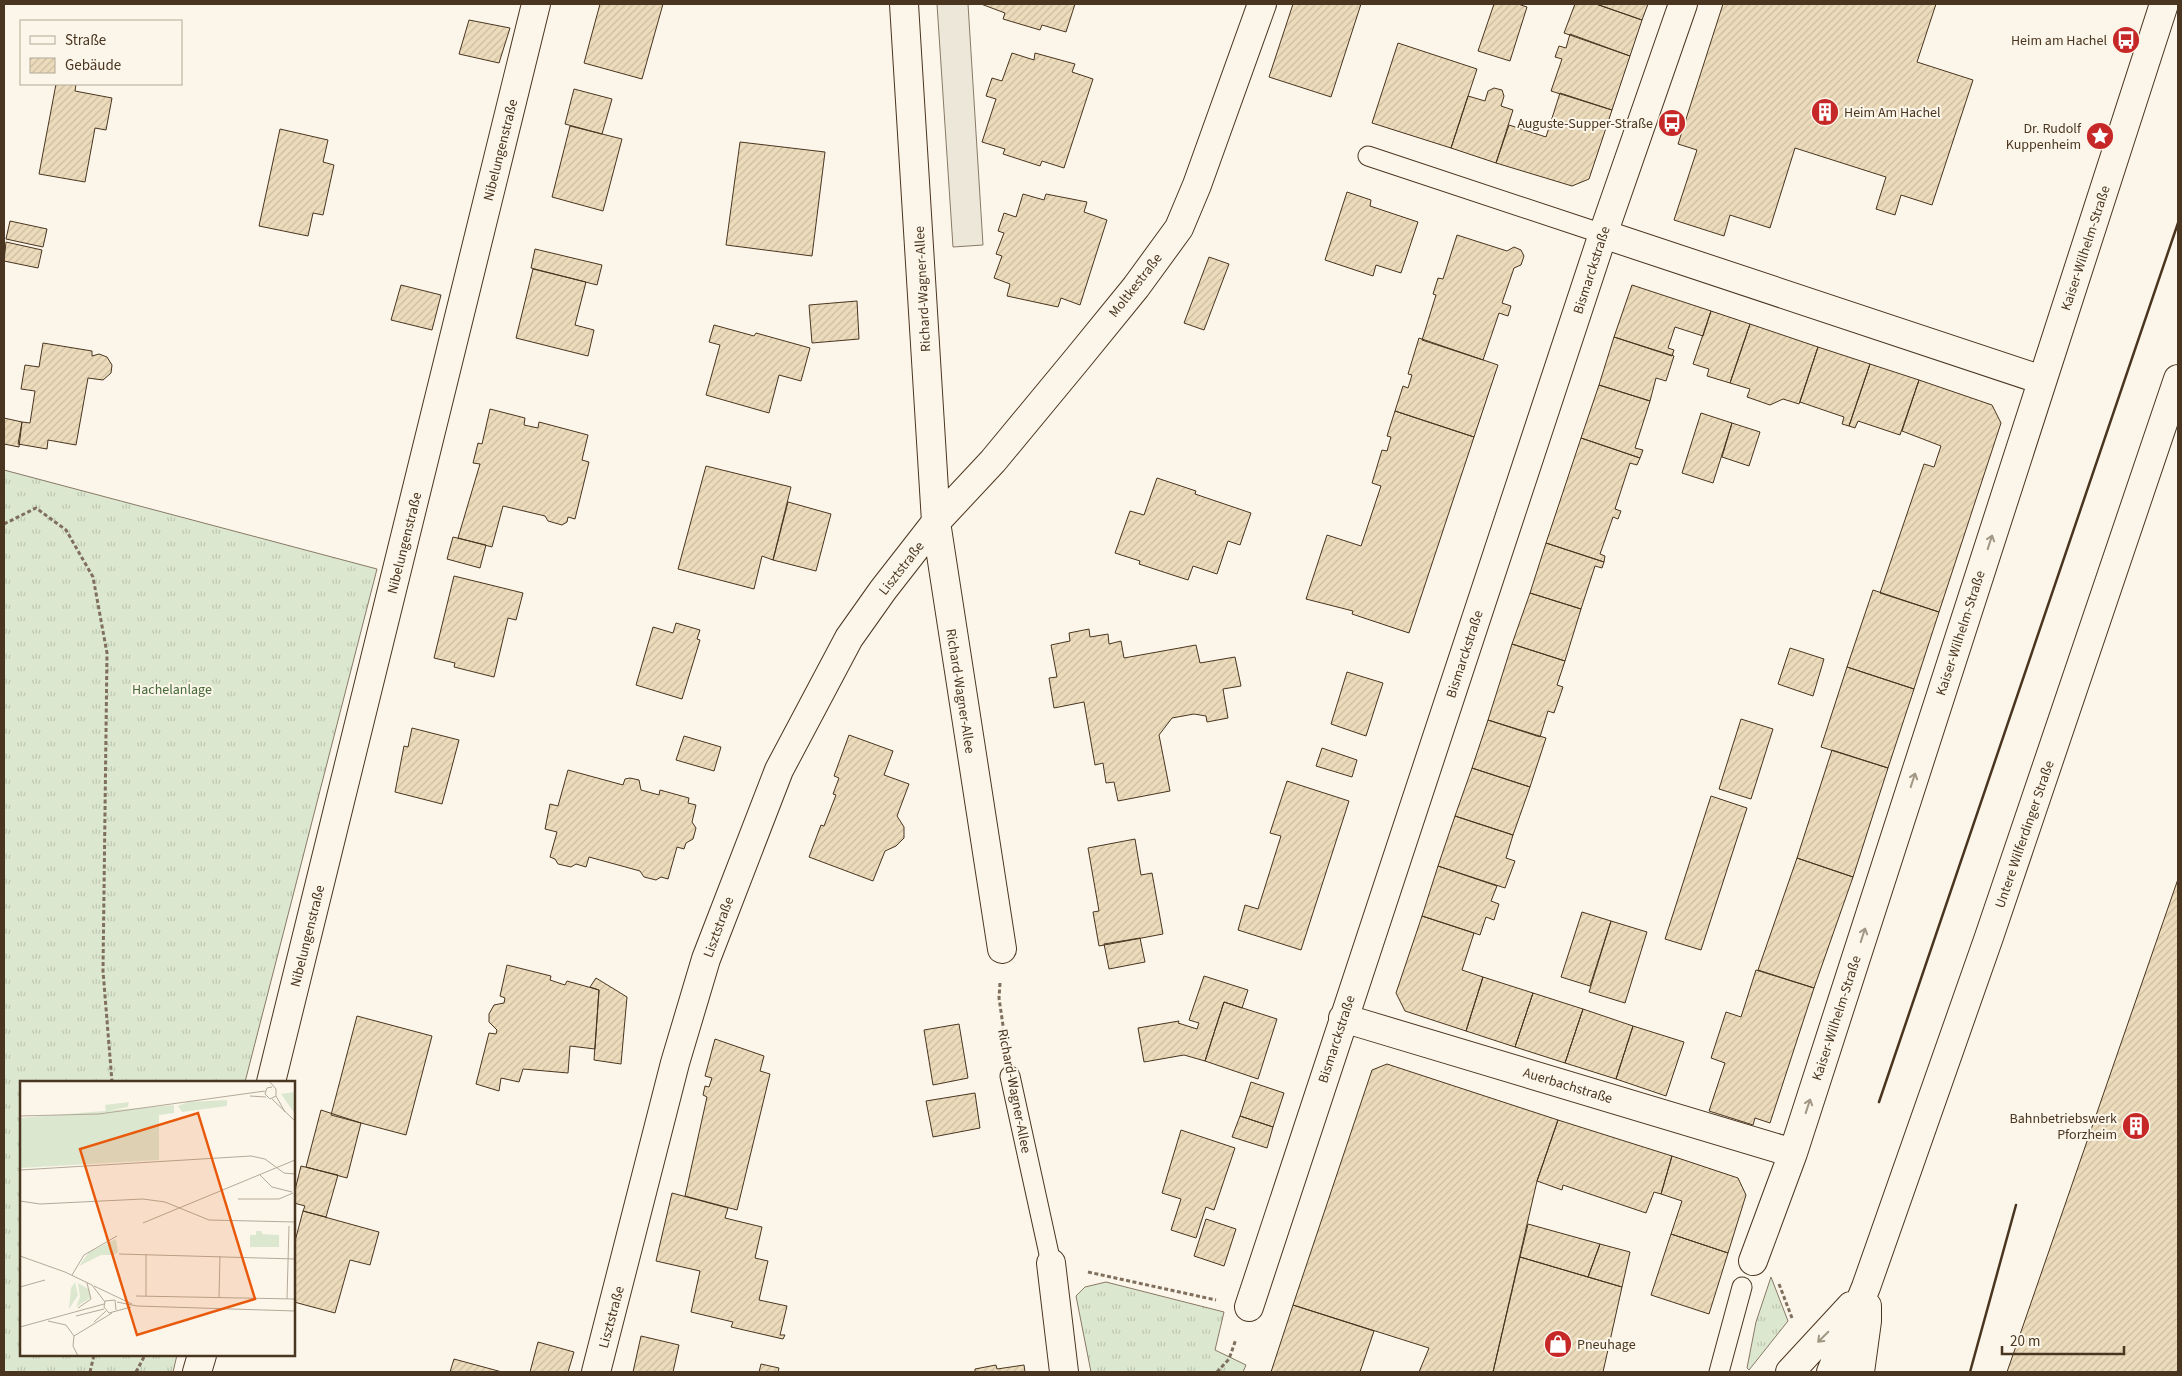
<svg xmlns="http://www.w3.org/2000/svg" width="2182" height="1376" font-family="'Source Sans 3',sans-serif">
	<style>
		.grass { fill: url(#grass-tufts); stroke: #887966 }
		.parking { fill: #ede7d9; stroke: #887966 }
		.building { fill: url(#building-hatch); stroke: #4a3520 }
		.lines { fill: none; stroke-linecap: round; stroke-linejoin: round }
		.lane-casing { stroke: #4a3520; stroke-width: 21 }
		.street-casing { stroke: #4a3520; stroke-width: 30 }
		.primary-casing { stroke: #4a3520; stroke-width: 30 }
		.path { stroke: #7f6f5c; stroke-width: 3; stroke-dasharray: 4 2.5; stroke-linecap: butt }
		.lane { stroke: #fbf6e9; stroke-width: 19 }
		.street { stroke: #fbf6e9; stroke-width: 28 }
		.primary { stroke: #fbf6e9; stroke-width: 28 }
		.wall { stroke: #4a3520; stroke-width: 2.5 }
		.oneway { stroke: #a29684 }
		.labels { text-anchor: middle; stroke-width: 4; stroke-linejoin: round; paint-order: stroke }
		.poi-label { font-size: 14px; fill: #4a3520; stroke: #fbf6e9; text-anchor: end }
		.street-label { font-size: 14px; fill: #4a3520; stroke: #fbf6e9 }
		.park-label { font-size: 14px; fill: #436837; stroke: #fbf6e9 }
		.inset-road { fill: none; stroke: #b4a999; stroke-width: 1 }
		.view { fill: #e8590c; fill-opacity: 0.15; stroke: #e8590c; stroke-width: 2.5 }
		.inset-edge { fill: none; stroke: #4a3520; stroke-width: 2.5 }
	</style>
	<defs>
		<pattern id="grass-tufts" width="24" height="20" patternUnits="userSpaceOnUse" patternTransform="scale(1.25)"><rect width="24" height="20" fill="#dce7d0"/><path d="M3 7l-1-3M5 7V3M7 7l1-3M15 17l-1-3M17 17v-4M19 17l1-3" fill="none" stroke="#bec7b2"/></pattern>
		<pattern id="building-hatch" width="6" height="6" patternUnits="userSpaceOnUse" patternTransform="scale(1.25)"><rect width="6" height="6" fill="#ecdcbc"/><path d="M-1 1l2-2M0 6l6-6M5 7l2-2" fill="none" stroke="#ccbda1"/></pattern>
	</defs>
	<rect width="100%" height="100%" fill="#fbf6e9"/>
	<path class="grass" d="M4,470L377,569L245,1082H21V1355H177L173,1372H4Z
		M1771,1277L1788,1321L1749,1370L1747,1368L1756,1322Z
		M1106,1282L1224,1312L1215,1350L1246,1365L1243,1372H1091L1076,1296L1085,1287Z"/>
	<path class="parking" d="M937,4H968L983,245L953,247Z"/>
	<path class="building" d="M600,4H663L642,79L584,63Z
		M981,4H1075L1066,32L1042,25L1040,30L1003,19L1005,13Z
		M1293,4H1361L1331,97L1269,77Z
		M1494,4H1518L1527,7L1510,61L1478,51Z
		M1575,4H1596L1642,20L1630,56L1564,33Z
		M1596,4H1648L1642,20Z
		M1723,4H1936L1917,62L1973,80L1932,205L1901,195L1895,215L1876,209L1886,177L1795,148L1770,228L1730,215L1724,236L1674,220L1697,150L1678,144Z
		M469,20L510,28L499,63L459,54Z
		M1570,34L1630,56L1612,110L1551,91L1562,59L1555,57L1559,46L1566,48Z
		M1398,43L1477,69L1451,148L1372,123Z
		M1012,53L1034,60L1035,53L1075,64L1072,72L1093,79L1064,168L1042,161L1040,166L1003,154L1005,149L982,142L996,99L986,96L992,78L1002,81Z
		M56,84H76L75,91L112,98L106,130L95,128L85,182L39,174Z
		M1494,88L1502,90L1504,96L1501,106L1513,110L1496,163L1451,148L1468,96L1485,101L1488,91Z
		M574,89L612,99L602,134L565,124Z
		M1560,93L1612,110L1589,179L1572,186L1496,163L1509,125L1546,137Z
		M570,126L622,139L603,211L552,197Z
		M280,129L328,140L323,162L334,165L323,215L313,213L308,236L259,226Z
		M740,142L825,152L812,256L726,245Z
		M1347,192L1371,200L1370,206L1418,222L1401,273L1376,265L1373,276L1325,260Z
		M1023,194L1044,200L1046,194L1087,202L1084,212L1107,220L1080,305L1061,298L1058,307L1007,296L1010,284L994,278L1002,256L996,254L1004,233L998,231L1004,213L1016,217Z
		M10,221L47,229L43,247L6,239Z
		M1457,235L1507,251L1514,247L1521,250L1524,256L1521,265L1514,268L1502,303L1511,306L1508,316L1499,313L1483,360L1422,340L1436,295L1433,294L1438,278L1443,279Z
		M6,242L42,250L38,268L4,261Z
		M535,249L602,265L597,285L531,268Z
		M1209,257L1229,264L1204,330L1184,323Z
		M533,269L586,282L575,325L594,330L588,356L516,338Z
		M401,285L441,295L432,330L391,320Z
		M1632,285L1711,311L1703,336L1675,327L1668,348L1674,350L1672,356L1614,337Z
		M857,301L859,339L812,343L809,305Z
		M1711,311L1750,324L1730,383L1707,376L1709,369L1693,364Z
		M1750,324L1818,347L1799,404L1783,399L1770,405L1747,397L1750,389L1730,383Z
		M714,325L754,336L756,333L810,348L801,381L779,375L769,413L706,395L720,345L709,342Z
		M1614,337L1674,356L1666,381L1656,378L1650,401L1599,385Z
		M1419,338L1498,365L1474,437L1395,411L1403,386L1408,388L1412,375L1408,374Z
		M43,343L92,351V356L99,354L107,357L112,365L111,373L103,380L88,378L76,445L48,440L47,449L18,444L22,422L30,423L35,391L21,389L25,365L39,367Z
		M1818,347L1870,364L1849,426L1842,424L1844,417L1800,402Z
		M1870,364L1919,380L1900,435L1858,421L1855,428L1849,426Z
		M1919,380L1992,405L2001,423L1939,612L1880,593L1924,464L1934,467L1941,446L1902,431Z
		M1599,385L1650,401L1635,448L1643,450L1640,458L1581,438Z
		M490,409L525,418L524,425L538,428L539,422L588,435L582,460L589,462L575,519L568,517L567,522L562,525L548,521L545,516L503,506L492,547L458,538L480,464L473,463L478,443L482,444Z
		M1395,411L1474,437L1409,633L1352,614L1353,611L1306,599L1327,535L1361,546L1381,486L1372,483L1382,450L1387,451L1391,437L1387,436Z
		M1701,413L1732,423L1713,483L1682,473Z
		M4,418L22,422L19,447L4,444Z
		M1732,423L1760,432L1749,466L1722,457Z
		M1581,438L1640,458L1637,465L1630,463L1615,509L1621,511L1618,519L1613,517L1600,554L1605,556L1604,562L1546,543Z
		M706,466L791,487L773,560L762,556L754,589L678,569Z
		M1157,478L1196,491L1195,494L1251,513L1240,545L1228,541L1217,574L1193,566L1188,580L1139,564L1140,561L1115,553L1130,511L1144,515Z
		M788,502L831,514L816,571L773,560Z
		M453,537L486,545L480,568L447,559Z
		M1546,543L1604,562L1602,568L1595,566L1581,609L1530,593Z
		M454,576L523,593L516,620L508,618L494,677L454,667L455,663L434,658Z
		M1873,590L1939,612L1914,689L1847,667Z
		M1530,593L1581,609L1565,661L1512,644Z
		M676,623L700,630L697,639L700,640L682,699L636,685L653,627L673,633Z
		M1089,629L1090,637L1108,634L1109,644L1121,641L1124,658L1196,645L1200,663L1235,657L1241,686L1223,689L1228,718L1207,722L1206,716L1194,714L1172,718L1159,735L1170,791L1118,801L1114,782L1106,783L1103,763L1095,765L1084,702L1054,708L1049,678L1057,677L1051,645L1070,641L1069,633Z
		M1512,644L1565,661L1557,685L1563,687L1554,713L1548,711L1540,737L1488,720Z
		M1790,648L1824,659L1813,696L1778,684Z
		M1847,667L1914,689L1888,768L1821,747Z
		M1347,672L1383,683L1366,736L1331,724Z
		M1741,719L1773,729L1751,799L1719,789Z
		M1488,720L1546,738L1530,787L1472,768Z
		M412,728L459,740L442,804L395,792L404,746L408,747Z
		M849,735L893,751L884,775L909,784L897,816L904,827V838L896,846L885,851L873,881L809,857L821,825L824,826L836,795L833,794L839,778L834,776Z
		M684,736L721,747L714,771L676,760Z
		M1322,748L1357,760L1352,777L1316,766Z
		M1832,750L1888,768L1853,877L1797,858Z
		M1472,768L1530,787L1513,835L1455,816Z
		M568,770L623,785L625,779L630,778L639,780L641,790L659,795L660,790L689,798L688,803L696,805L692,822L696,828L693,839L686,843L684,849L677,847L668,879L661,877L656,880L644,877L640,871L589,857L586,867L576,864L571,867L558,864L555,859L550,857L557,832L545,829L550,804L558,806Z
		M1287,781L1349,801L1301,950L1238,930L1245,905L1258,909L1281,836L1270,833Z
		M1711,796L1747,808L1701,950L1665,939Z
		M1455,816L1513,835L1506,858L1515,861L1505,888L1438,866Z
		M1135,839L1141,875L1152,873L1163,934L1099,946L1093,912L1099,911L1088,848Z
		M1797,858L1853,877L1814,988L1758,970Z
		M1438,866L1497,886L1491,901L1499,904L1494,920L1486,917L1480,935L1422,916Z
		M2178,879V1372H2007Z
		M1582,912L1611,921L1590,986L1561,977Z
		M1422,916L1474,933L1462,970L1483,977L1466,1031L1405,1011L1396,993Z
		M1611,921L1647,932L1625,1003L1589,992Z
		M1140,938L1145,962L1109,969L1104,944Z
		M507,965L551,976L550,980L565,985L567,981L599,990L595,1049L570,1046L568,1073L523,1069L519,1082L501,1078L499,1091L476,1084L489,1033L496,1034L497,1030L489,1022V1014L494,1005L504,1003L505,998L500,996Z
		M1756,970L1814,988L1770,1123L1755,1118L1753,1125L1709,1111L1725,1063L1711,1058L1726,1012L1741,1017Z
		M1204,976L1248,990L1242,1008L1224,1002L1205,1061L1184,1055L1144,1062L1138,1028L1179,1021L1178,1023L1197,1029L1199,1023L1189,1020Z
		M1483,977L1533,993L1515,1047L1466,1031Z
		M596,978L627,997L621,1064L594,1060L599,990L590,987Z
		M1533,993L1583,1009L1565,1063L1515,1047Z
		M1224,1002L1277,1019L1258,1079L1205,1061Z
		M1583,1009L1633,1026L1616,1079L1565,1063Z
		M357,1016L432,1036L406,1135L331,1115Z
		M959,1024L968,1078L933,1085L924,1030Z
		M1633,1026L1684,1042L1666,1096L1616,1079Z
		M715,1039L764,1056L760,1071L770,1074L737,1210L685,1196L707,1097L703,1095L705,1086L709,1087L712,1078L705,1076Z
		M1387,1064L1558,1120L1537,1181L1493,1372H1419L1429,1348L1293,1305L1372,1070Z
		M1251,1082L1284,1093L1273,1127L1240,1116Z
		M975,1093L980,1128L933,1137L926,1101Z
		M321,1110L361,1123L347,1178L306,1167Z
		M1240,1116L1273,1127L1267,1148L1232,1137Z
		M1558,1120L1672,1156L1661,1194L1654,1192L1646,1213L1563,1185L1562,1190L1537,1181Z
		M1181,1130L1235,1148L1214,1210L1206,1207L1196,1238L1171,1230L1181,1199L1162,1193Z
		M1672,1156L1738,1178L1746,1195L1728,1253L1671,1234L1682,1201L1661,1194Z
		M301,1166L338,1175L326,1217L303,1211L305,1206L294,1203V1194Z
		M672,1193L728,1208L725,1218L762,1227L755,1258L768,1261L759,1300L787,1306L780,1335H785L783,1339L731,1327L733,1322L691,1312L700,1271L656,1261Z
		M303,1211L379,1232L370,1265L350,1260L335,1313L294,1302V1245Z
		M1206,1219L1236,1229L1224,1266L1194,1256Z
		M1528,1224L1600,1244L1588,1277L1520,1257Z
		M1671,1234L1728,1253L1709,1314L1651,1295Z
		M1600,1244L1630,1252L1622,1287L1588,1277Z
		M1520,1257L1622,1287L1603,1372H1493Z
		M1293,1305L1374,1331L1360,1372H1271Z
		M641,1336L679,1345L673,1372H633Z
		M538,1342L574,1352L568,1372H530Z
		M454,1359L502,1372H450Z
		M761,1364L779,1368L778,1372H759Z
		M996,1365L997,1369L1024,1365L1025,1372H975V1369Z"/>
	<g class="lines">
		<defs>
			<path id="lane" d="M1368,156L1603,234
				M1010,1076L1051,1263
				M1719,1372L1742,1287"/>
			<path id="street" d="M904,4L936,522L1002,949
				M1603,234L2042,380
				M1343,1018L1793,1153
				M271,1082L536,4
				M1753,1261L1793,1153L2164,4
				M1051,1263L1064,1372
				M1249,1307L1603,234L1683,4
				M197,1372L202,1355
				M596,1372L675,1063L706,959L779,770L849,638L883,590L936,522L993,461L1079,357L1136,287L1179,228L1197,185L1262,4"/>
			<path id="primary" d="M1790,1372L1851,1306
				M1831,1372L1866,1287L1989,937L2178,379
				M1860,1372L1867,1321V1306"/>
		</defs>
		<use href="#lane" class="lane-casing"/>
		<use href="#street" class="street-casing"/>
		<use href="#primary" class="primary-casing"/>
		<path class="path" d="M4,524L36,508L66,530L93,577L107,653L103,971L112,1082
			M1000,983L999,998L1006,1046
			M1088,1272L1216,1300
			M1779,1284L1792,1318
			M90,1372L94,1355
			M136,1372L145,1355
			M1217,1372L1229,1359L1236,1339"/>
		<use href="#lane" class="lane"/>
		<use href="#street" class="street"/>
		<use href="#primary" class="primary"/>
		<path class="wall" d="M1879,1102L2178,223
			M1970,1372L2016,1205"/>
	</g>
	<defs><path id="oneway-shaft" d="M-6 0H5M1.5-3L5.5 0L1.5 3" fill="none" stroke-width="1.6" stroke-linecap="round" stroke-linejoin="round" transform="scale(1.25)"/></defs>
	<g class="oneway">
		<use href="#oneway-shaft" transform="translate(1990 542) rotate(-72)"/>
		<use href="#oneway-shaft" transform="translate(1913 780) rotate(-72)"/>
		<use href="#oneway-shaft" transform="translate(1863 935) rotate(-72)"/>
		<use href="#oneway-shaft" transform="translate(1808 1106) rotate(-72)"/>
		<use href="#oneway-shaft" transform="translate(1823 1337) rotate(135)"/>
	</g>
	<defs>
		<symbol id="bus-disc" viewBox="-11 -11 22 22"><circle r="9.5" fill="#c62828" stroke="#fbf6e9"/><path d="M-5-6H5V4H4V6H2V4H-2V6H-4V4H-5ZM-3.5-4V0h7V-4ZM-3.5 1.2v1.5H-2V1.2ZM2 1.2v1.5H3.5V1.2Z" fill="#fff"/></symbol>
		<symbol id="building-disc" viewBox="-11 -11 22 22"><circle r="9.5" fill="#c62828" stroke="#fbf6e9"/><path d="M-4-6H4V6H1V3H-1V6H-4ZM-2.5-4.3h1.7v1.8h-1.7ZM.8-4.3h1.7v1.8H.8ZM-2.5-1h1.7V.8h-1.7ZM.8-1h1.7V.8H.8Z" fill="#fff"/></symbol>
		<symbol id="sight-disc" viewBox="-11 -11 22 22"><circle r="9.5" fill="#c62828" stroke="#fbf6e9"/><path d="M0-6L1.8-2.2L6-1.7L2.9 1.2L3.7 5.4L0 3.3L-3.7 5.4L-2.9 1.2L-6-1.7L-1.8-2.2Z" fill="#fff"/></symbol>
		<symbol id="shop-disc" viewBox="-11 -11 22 22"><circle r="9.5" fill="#c62828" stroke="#fbf6e9"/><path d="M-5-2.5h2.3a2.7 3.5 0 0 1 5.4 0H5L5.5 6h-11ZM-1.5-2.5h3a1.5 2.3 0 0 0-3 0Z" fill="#fff"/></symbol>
	</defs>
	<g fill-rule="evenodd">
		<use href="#bus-disc" x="2110" y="24" width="32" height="32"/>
		<use href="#building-disc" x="1809" y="96" width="32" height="32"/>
		<use href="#bus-disc" x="1656" y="107" width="32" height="32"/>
		<use href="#sight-disc" x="2084" y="120" width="32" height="32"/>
		<use href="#building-disc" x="2120" y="1110" width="32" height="32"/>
		<use href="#shop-disc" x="1542" y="1328" width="32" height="32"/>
	</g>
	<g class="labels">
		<g class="poi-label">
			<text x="2107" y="45">Heim am Hachel</text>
			<text x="1844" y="117" text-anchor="start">Heim Am Hachel</text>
			<text x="1653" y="128">Auguste-Supper-Straße</text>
			<text x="2081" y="133">Dr. Rudolf<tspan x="2081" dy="16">Kuppenheim</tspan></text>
			<text x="2117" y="1123">Bahnbetriebswerk<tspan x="2117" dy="16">Pforzheim</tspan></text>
			<text x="1577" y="1349" text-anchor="start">Pneuhage</text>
		</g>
		<g class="street-label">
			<text transform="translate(500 150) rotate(-76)" y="5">Nibelungenstraße</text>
			<text transform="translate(2085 248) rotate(-72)" y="5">Kaiser-Wilhelm-Straße</text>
			<text transform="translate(1591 270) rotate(-72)" y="5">Bismarckstraße</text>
			<text transform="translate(1135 285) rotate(-52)" y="5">Moltkestraße</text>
			<text transform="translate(922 289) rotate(-93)" y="5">Richard-Wagner-Allee</text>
			<text transform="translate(404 543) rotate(-76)" y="5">Nibelungenstraße</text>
			<text transform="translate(901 568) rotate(-52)" y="5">Lisztstraße</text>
			<text transform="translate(1960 633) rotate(-72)" y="5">Kaiser-Wilhelm-Straße</text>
			<text transform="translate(1464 654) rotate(-72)" y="5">Bismarckstraße</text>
			<text transform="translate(961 691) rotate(81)" y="5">Richard-Wagner-Allee</text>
			<text transform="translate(2024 834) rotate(-71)" y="5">Untere Wilferdinger Straße</text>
			<text transform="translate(718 927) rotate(-70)" y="5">Lisztstraße</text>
			<text transform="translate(307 936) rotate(-76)" y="5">Nibelungenstraße</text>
			<text transform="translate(1836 1018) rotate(-72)" y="5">Kaiser-Wilhelm-Straße</text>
			<text transform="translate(1336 1039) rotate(-72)" y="5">Bismarckstraße</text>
			<text transform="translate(1568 1085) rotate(17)" y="5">Auerbachstraße</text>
			<text transform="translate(1015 1091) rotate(79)" y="5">Richard-Wagner-Allee</text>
			<text transform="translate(611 1317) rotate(-75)" y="5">Lisztstraße</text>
		</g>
		<g class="park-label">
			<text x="172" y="694">Hachelanlage</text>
		</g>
	</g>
	<g transform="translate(20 1081)">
		<rect width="275" height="275" fill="#fbf6e9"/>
		<path d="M275,11V33L261,13ZM207,19V25L162,31L158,25L168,21ZM109,21L108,26L86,30L85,24ZM154,24V32L139,34V79L0,87V37ZM96,158L98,171L94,174H81L59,185L69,171ZM55,201L58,214L49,228L51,207ZM58,202L70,209V217L56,226L60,216Z" fill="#dce7d0"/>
		<path d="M236,150H242V153L259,154V166H230V154H236Z" fill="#dce7d0"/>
		<path class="inset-road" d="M249,0L256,8V15M252,6L247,7L245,13L250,18L256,15M230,15L246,16M256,15L265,31M252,18L275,40M0,35L79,33L245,10M0,89L231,75L245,78L264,92L275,93M240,94L252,106L272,111M218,118H259L273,112M0,120L20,123L123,118L145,121L189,139L275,141M123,142L275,79M99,173L275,178M126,173V215M0,175L45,191L72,204L85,221M52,194L64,174L97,155M74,205L112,223M0,206L25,199M116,215L275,218M199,216L200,175M267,218L269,145M97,221L117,225L275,230M58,227L71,218L67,202M96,229L95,219L85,220L84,226L89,232L111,226M56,235L84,228M28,240L46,244L54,255M74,241L86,230M0,246L84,223M58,275L53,265L54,255L92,232"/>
		<path class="view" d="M178,32L235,218L117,254L60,68Z"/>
		<rect width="275" height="275" class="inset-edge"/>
	</g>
	<rect width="2182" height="1376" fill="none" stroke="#4a3520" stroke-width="10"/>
	<rect x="20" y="20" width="162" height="65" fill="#fbf6e9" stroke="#b4a999"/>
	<rect x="30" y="36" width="25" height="8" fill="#fbf6e9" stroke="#b4a999"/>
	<text x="65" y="45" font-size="15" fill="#4a3520">Straße</text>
	<rect x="30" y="58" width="25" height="15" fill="url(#building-hatch)" stroke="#b4a999"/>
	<text x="65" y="70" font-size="15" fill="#4a3520">Gebäude</text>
	<path d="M2002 1346v8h122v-8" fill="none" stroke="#4a3520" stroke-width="2.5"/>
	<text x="2010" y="1346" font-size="15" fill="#4a3520" stroke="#fbf6e9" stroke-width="4" paint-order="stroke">20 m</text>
</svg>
